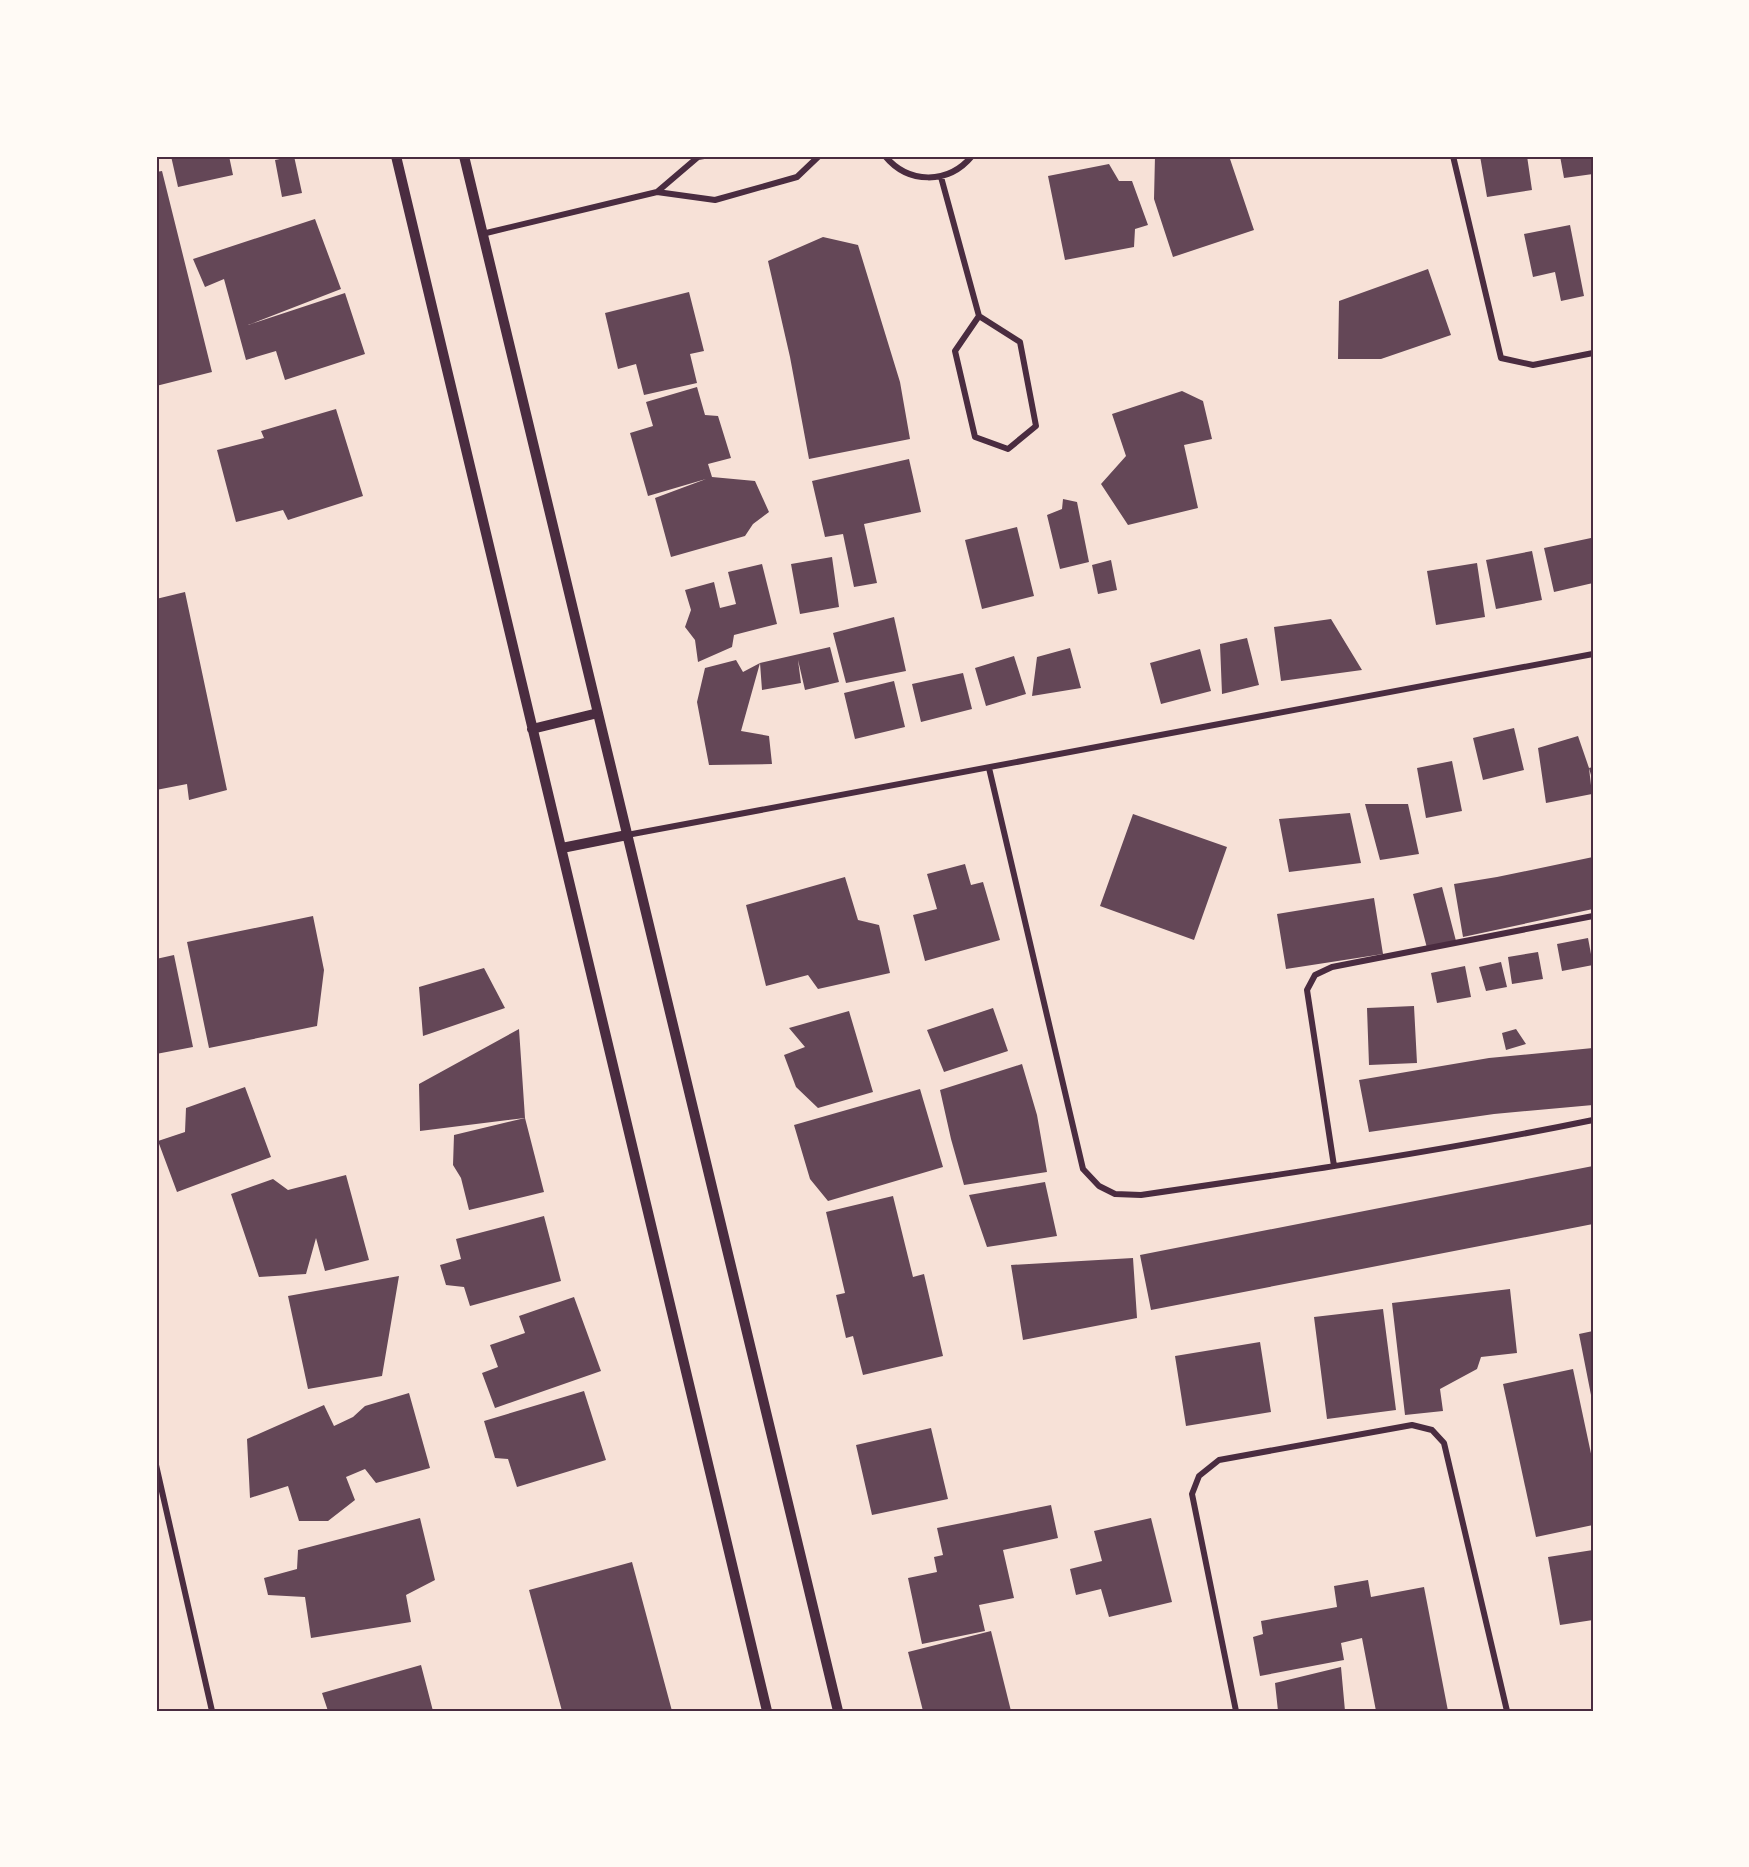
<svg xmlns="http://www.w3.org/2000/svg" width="1749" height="1867" font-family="'Source Sans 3',sans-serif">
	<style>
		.building { fill: #644757 }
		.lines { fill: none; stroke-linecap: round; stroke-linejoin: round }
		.minor { stroke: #4a2c40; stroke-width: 6 }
		.tertiary { stroke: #4a2c40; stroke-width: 10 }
		.neatline { fill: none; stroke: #4a2c40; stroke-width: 2 }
	</style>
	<rect width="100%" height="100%" fill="#f7e1d7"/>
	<path class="building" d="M171,156H229L233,175L178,187Z
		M294,156L302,193L282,197L275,160Z
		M1155,156H1229L1254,230L1173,257L1154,199Z
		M1480,156H1527L1532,190L1487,197Z
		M1560,156H1593V174L1564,178Z
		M1109,164L1119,181H1132L1148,225L1135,229L1134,247L1065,260L1048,176Z
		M162,171L212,372L156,386V172Z
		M315,219L341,289L248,325L345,293L365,354L285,380L276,351L246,360L224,279L205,287L193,259Z
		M1570,225L1584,296L1561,301L1555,272L1533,277L1524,234Z
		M823,237L858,245L900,382L910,439L809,459L790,357L768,261Z
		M1428,269L1451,335L1381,359H1338L1339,301Z
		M689,292L704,351L690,354L697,383L644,395L636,364L618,369L605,313Z
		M697,387L705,415L718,416L731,458L708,464L712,477L755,481L769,512L753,524L745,536L671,557L655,498L706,479L648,496L630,433L653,426L646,402Z
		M1182,391L1203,401L1212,439L1184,445L1198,508L1128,525L1101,484L1126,456L1112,414Z
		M336,409L363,496L288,520L283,510L236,522L217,450L264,438L261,431Z
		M909,459L921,512L864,524L877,583L854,587L843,534L825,537L812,481Z
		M1063,499L1077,502L1089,562L1060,569L1047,515L1062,509Z
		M1017,527L1034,596L982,609L965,540Z
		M1591,538L1593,546V583L1554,592L1544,548Z
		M1532,551L1542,600L1496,609L1486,560Z
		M832,557L839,607L800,614L791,564Z
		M1111,560L1117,590L1098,594L1092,565Z
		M1477,563L1485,617L1436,625L1427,571Z
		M762,564L777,624L734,635L732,647L698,662L695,640L685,627L691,610L685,590L714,582L720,608L736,604L728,572Z
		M185,592L227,790L189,800L187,784L156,790V599Z
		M894,617L906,671L846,683L833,633Z
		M1331,619L1362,670L1281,681L1274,627Z
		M1247,638L1259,685L1222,694L1220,644Z
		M830,647L839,682L805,690L798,660L801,683L762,690L760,663Z
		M1070,648L1081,688L1032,696L1037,657Z
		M1200,649L1211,691L1161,704L1150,663Z
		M1014,656L1026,694L986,706L975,668Z
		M736,660L743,672L760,663L741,731L769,736L772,764L709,765L697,702L705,668Z
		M963,673L972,709L921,722L912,684Z
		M894,681L905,727L855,739L844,693Z
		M1514,728L1524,770L1483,780L1473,738Z
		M1578,736L1589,768L1593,767V782L1589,768L1592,794L1546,803L1538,748Z
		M1452,761L1462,811L1426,818L1417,768Z
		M1365,804H1408L1419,854L1380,860Z
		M1350,813L1361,863L1289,872L1279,819Z
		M1133,814L1227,847L1194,940L1100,906Z
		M1593,857V909L1463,937L1454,884L1497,877Z
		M965,864L971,885L983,882L1000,940L925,961L913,915L937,909L927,874Z
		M845,877L858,920L879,925L890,973L818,989L808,975L766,986L746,905Z
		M1442,887L1456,941L1427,948L1413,894Z
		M1374,898L1383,954L1286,969L1277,914Z
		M313,916L324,970L317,1026L209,1048L187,942Z
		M1588,938L1593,965L1562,971L1557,944Z
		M1538,952L1543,979L1512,984L1508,957Z
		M174,955L193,1047L156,1054V959Z
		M1501,962L1507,987L1486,991L1479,967Z
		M1465,966L1471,997L1437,1003L1431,973Z
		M484,968L505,1008L423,1036L419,987Z
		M1414,1006L1417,1063L1369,1065L1367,1008Z
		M993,1008L1008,1051L944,1072L927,1030Z
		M849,1011L873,1092L818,1108L796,1087L784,1055L805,1047L789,1028Z
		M519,1029L525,1118L420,1131L419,1084Z
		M1516,1029L1526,1044L1506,1050L1502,1033Z
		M1593,1048V1105L1494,1114L1369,1132L1359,1080L1489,1058Z
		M1022,1064L1037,1115L1047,1172L964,1185L951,1139L940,1090Z
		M245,1087L271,1157L177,1192L158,1141L185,1132L186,1108Z
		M920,1089L943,1167L828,1201L810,1179L794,1125Z
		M525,1118L544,1192L469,1210L461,1178L453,1165L454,1135Z
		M1593,1166V1224L1151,1310L1140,1255Z
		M346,1175L369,1260L325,1271L316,1238L306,1274L259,1277L231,1194L273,1179L288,1190Z
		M1045,1182L1057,1236L987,1247L969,1195Z
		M893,1196L913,1277L924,1274L943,1356L863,1375L853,1336L846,1338L836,1295L845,1293L826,1212Z
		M544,1216L561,1281L470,1306L464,1287L446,1285L440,1265L461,1259L456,1239Z
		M1133,1258L1137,1318L1023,1340L1011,1265Z
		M399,1276L382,1376L308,1389L288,1296Z
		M1510,1289L1517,1353L1481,1357L1477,1369L1440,1389L1443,1411L1405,1415L1392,1303Z
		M574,1297L601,1371L495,1408L482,1373L498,1367L490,1345L525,1333L519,1316Z
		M1383,1309L1396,1410L1327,1419L1314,1317Z
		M1593,1331V1394L1591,1395L1579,1334Z
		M1260,1342L1271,1412L1186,1426L1175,1356Z
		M1573,1369L1593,1463V1525L1536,1537L1503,1384Z
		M584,1391L606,1460L517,1487L508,1459L495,1458L484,1421Z
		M409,1393L430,1468L376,1483L365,1469L346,1477L355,1500L328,1521H299L288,1486L250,1498L247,1439L324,1405L334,1426L353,1417L365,1406Z
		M931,1428L948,1499L872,1515L856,1445Z
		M1051,1505L1058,1538L1003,1550L1014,1598L979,1605L985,1631L922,1644L908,1578L937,1572L934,1557L943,1555L937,1528Z
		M420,1518L435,1580L406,1595L411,1622L311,1638L305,1597L268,1595L264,1578L297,1569L298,1550Z
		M1151,1518L1172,1602L1109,1617L1101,1589L1076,1595L1070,1569L1102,1561L1094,1531Z
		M1593,1550V1620L1560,1625L1548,1557Z
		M632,1562L672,1711H562L529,1590Z
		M1368,1580L1371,1597L1424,1587L1448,1711H1376L1362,1638L1341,1643L1344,1660L1260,1676L1253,1637L1263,1634L1261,1621L1337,1607L1334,1586Z
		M991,1631L1011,1711H923L908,1652Z
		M421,1665L433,1711H328L322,1693Z
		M1341,1667L1345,1711H1278L1275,1683Z"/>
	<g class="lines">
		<path class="minor" d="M885,156C908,184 948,185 972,156
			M1453,156L1501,358L1533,365L1593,353
			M941,177L979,316L1020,342L1036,426L1008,449L975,437L955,351L979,316
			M657,192L698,157L704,156
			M482,234L657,192L715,200L797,177L819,156
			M989,768L1083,1169L1099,1186L1115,1194L1141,1195C1292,1173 1443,1151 1593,1120
			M627,835L1593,654
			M1334,1166L1307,990L1315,975L1332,967L1593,916
			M156,1465L212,1711
			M1236,1711L1192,1494L1199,1476L1219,1460L1412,1425L1432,1430L1444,1443L1507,1711"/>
		<path class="tertiary" d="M396,156L767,1711
			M464,156L838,1711
			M532,729L598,713
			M562,848L627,835"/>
	</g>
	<rect width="1749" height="1867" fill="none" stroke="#fffaf5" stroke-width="315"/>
	<rect x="158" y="158" width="1434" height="1552" class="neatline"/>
</svg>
